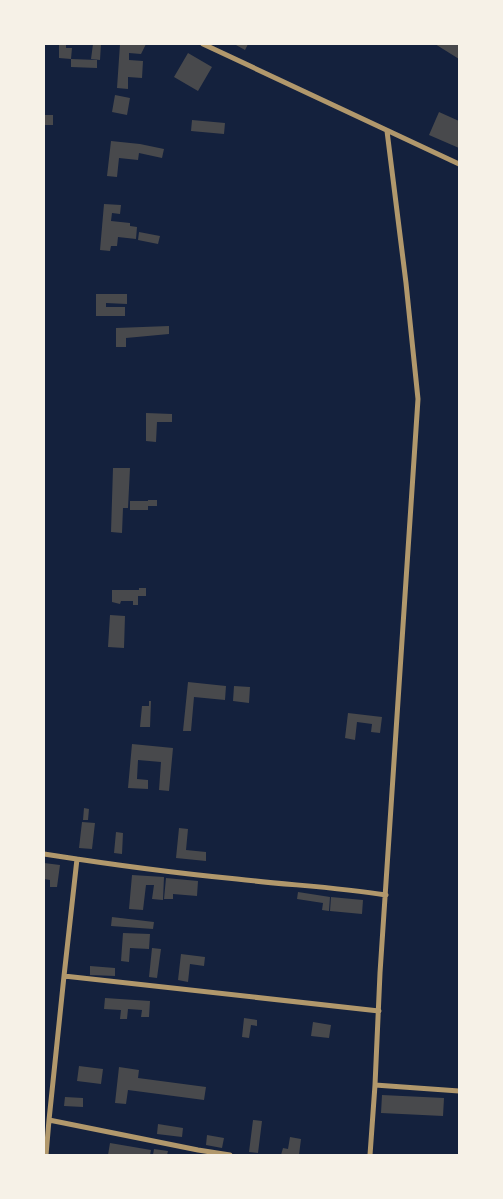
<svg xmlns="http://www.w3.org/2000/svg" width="503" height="1199" font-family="Bitter,serif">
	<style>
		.building { fill: #48494c }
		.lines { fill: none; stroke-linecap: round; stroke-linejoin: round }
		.minor { stroke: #b1986c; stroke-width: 5 }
	</style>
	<rect width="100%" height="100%" fill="#14213d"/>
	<path class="building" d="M59,44H66V48H72L71,59L59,58Z
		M93,44H101L100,60L91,59Z
		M120,44H146L141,54L129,53V60L143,61L142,78L128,77V89L117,88Z
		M237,44H248L245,50L236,45Z
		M435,44H459V59Z
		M188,53L212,67L198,91L174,77Z
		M71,59L97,60V68L71,67Z
		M115,95L130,98L127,115L112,112Z
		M439,112L459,121V148L429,135Z
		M44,115H53V125H44Z
		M192,120L225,123L224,134L191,131Z
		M111,141L140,144L164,149L162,158L139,153L138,160L119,158L117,177L107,176Z
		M104,204L121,205L120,214L112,213L111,221L130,223V226L137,227L136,239L118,237L117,246H111L110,251L100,250Z
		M139,232L160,236L158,244L138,240Z
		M96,294H127V304L106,303V307H125V316H96Z
		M169,326V334L126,338V347H116V328Z
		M146,413L172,414V422H157L156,442L146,441Z
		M113,468H130L128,508H123L122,533L111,532Z
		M148,500H157V506H148V510H130V501H148Z
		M139,588H146V596H138V605H133V601H121L120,604L112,602V590H139Z
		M110,615L125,616L124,648L108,647Z
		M188,682L226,686L225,700L194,697L191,731H183Z
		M234,686L250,687L249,703L233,701Z
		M149,701H151L150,727H140L142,706H149Z
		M348,713L382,717L380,733L371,732L372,724L357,722L355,740L345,738Z
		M132,744L173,748L169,791L159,790L161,762L138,760L137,779L148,780V789L128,788Z
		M84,808L89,809L88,820H83Z
		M82,822L95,823L92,849L79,848Z
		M179,828L188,829L186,850L206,852V861L176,858Z
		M116,832L123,833L122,854L114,853Z
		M44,863L60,865L57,887H50V880L44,879Z
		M132,875L164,877L163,900L152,899L154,885H146L143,910L129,909Z
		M166,878L198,881L197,896L173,894V899H164Z
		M298,892L330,897L329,911L322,910L323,903L297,899Z
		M331,897L363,900L362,914L330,911Z
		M112,917L154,922L153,929L111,926Z
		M123,933L150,934L149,949L130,948L129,962L121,961Z
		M152,948L161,949L157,978L149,977Z
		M181,954L205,957L204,966L190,964L188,982L178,980Z
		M90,966L115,968V976L90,975Z
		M105,998L150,1001L149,1017H141L142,1010L128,1009L127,1019H120L121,1010L104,1009Z
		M244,1018L257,1020V1026L251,1025L249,1038L242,1037Z
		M313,1022L331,1025L329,1038L311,1036Z
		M79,1066L103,1069L101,1084L77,1081Z
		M119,1067L139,1070L138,1078L206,1087L204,1100L128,1090L126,1104L115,1103Z
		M382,1095L444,1098L443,1116L381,1113Z
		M65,1097L83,1098V1107L64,1106Z
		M253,1120L262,1121L258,1153L249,1152Z
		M158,1124L183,1128L182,1137L157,1134Z
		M207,1135L224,1138L222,1148L206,1145Z
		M290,1137L301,1139L299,1155H281L283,1148L288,1149Z
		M110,1143L151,1150L150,1155H108Z
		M154,1149L168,1151L167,1155H153Z"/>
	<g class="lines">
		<path class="minor" d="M203,44L459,164
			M44,854C108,864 173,873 237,879C287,885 337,887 386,895
			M64,976L77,859
			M375,1085L380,973L418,399L406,283L387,131
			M46,1155L49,1120
			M230,1155L198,1150L49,1120L64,976L379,1011
			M370,1155L375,1085L459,1091"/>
	</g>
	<rect width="503" height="1199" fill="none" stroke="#f6f1e7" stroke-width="90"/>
</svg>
